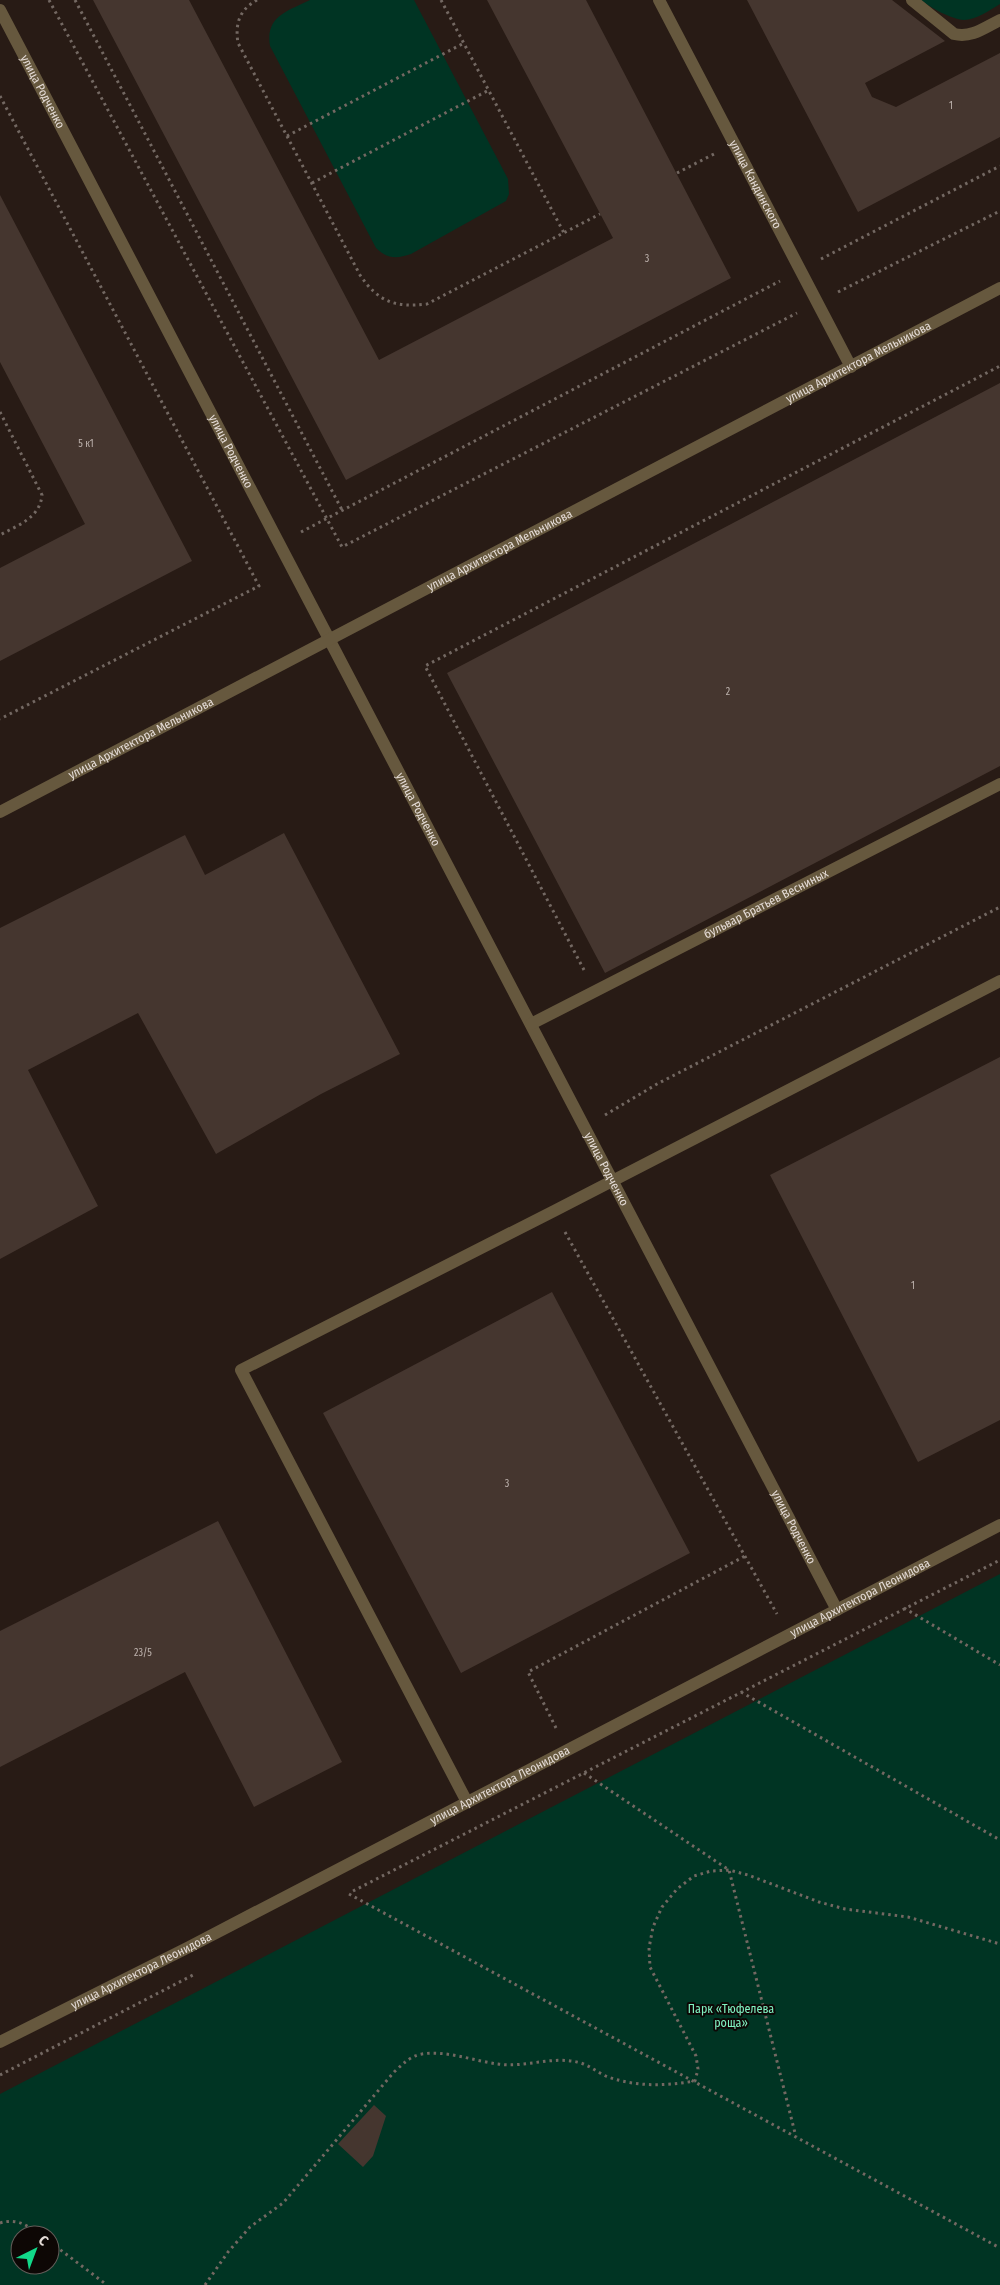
<svg xmlns="http://www.w3.org/2000/svg" width="1000" height="2285" font-family="'Fira Sans Condensed',sans-serif">
	<style>
		.green { fill: #003423; fill-rule: evenodd }
		.building { fill: #45362f }
		.lines { fill: none; stroke-linecap: round; stroke-linejoin: round }
		.path { stroke: #736862; stroke-width: 3; stroke-dasharray: 2.5 4; stroke-linecap: butt }
		.minor { stroke: #66583e; stroke-width: 12 }
		.labels { text-anchor: middle; stroke-width: 4; stroke-linejoin: round; paint-order: stroke }
		.number-label { font-size: 10px; fill: #bdb2ad }
		.street-label { font-size: 12px; fill: #e5dcd7; stroke: #0d0705 }
		.park-label { font-size: 12px; fill: #80f2c2; stroke: #0d0705 }
	</style>
	<rect width="100%" height="100%" fill="#281b15"/>
	<path class="green" d="M310,0H414L508,179L509,194L506,201L411,254C397,259 387,259 376,248L270,46C265,16 288,11 310,0Z
		M921,0H1000V4C990,10 976,20 964,20C951,19 931,8 921,0Z
		M1000,1574V2285H0V2094ZM20,2235H50V2265H20Z"/>
	<path class="building" d="M93,0H189L379,360L613,238L487,0H586L731,278L346,480Z
		M747,0H892L945,41L865,83L872,97L896,107L1000,53V137L858,212Z
		M0,195L192,561L0,661V568L85,524L0,362Z
		M1000,383V766L605,973L447,673Z
		M284,833L400,1054L321,1094L216,1154L138,1013L28,1070L98,1206L0,1259V928L185,835L205,875Z
		M1000,1057V1420L918,1462L770,1175Z
		M552,1292L690,1553L461,1673L323,1413Z
		M218,1521L342,1762L254,1807L185,1672L0,1767V1631Z
		M374,2105L386,2116L373,2156L363,2167L338,2144Z"/>
	<g class="lines">
		<path class="path" d="M49,0L342,547L797,313
			M75,0L342,510
			M257,0C239,10 235,24 238,43L360,275C378,302 396,308 427,304L600,214
			M441,0L564,233
			M0,96L259,586L0,719
			M287,136L464,43
			M677,173L714,154
			M312,183L489,90
			M821,259L1000,166
			M838,292L1000,211
			M0,412L42,495C40,518 18,525 0,535
			M301,532L780,281
			M584,970L425,666L1000,366
			M605,1115L657,1084L1000,907
			M565,1232L777,1614
			M904,1608L1000,1665
			M741,1692L1000,1840
			M556,1728L528,1672L745,1556
			M584,1773L729,1870L796,2137
			M353,1891L1000,1560
			M349,1894L1000,2248
			M0,2075L195,1974
			M0,2223C17,2218 27,2225 40,2235
			M50,2242L107,2285
			M205,2285L228,2252L250,2227L283,2203L394,2072C403,2064 410,2056 422,2054C446,2050 474,2061 498,2064C524,2068 551,2056 577,2062C588,2064 598,2073 608,2077C638,2087 664,2086 695,2081L698,2069L696,2056L650,1967L649,1948L653,1927L662,1907L677,1889L694,1876L711,1871L729,1870L748,1875L819,1902L845,1909L908,1917L1000,1944"/>
		<g class="minor">
			<path id="s1" d="M659,0L851,367"/>
			<path d="M912,0L954,34C972,38 984,28 1000,20"/>
			<path id="s2" d="M0,10L837,1610"/>
			<path id="s3" d="M0,812L1000,288"/>
			<path id="s4" d="M531,1024L1000,784"/>
			<path d="M467,1802L241,1370L554,1211L1000,981"/>
			<path id="s5" d="M0,2042L189,1947L1000,1525"/>
		</g>
	</g>
	<g class="labels">
		<g class="number-label">
			<text x="951" y="109">1</text>
			<text x="647" y="262">3</text>
			<text x="86" y="447">5 к1</text>
			<text x="728" y="695">2</text>
			<text x="913" y="1289">1</text>
			<text x="507" y="1487">3</text>
			<text x="143" y="1656">23/5</text>
		</g>
		<g class="street-label">
			<text dy="4" stroke="none"><textPath href="#s2" startOffset="92">улица Родченко</textPath></text>
			<text dy="4" stroke="none"><textPath href="#s1" startOffset="208">улица Кандинского</textPath></text>
			<text dy="4" stroke="none"><textPath href="#s3" startOffset="969">улица Архитектора Мельникова</textPath></text>
			<text dy="4" stroke="none"><textPath href="#s2" startOffset="498">улица Родченко</textPath></text>
			<text dy="4" stroke="none"><textPath href="#s3" startOffset="564">улица Архитектора Мельникова</textPath></text>
			<text dy="4" stroke="none"><textPath href="#s3" startOffset="159">улица Архитектора Мельникова</textPath></text>
			<text dy="4" stroke="none"><textPath href="#s2" startOffset="902">улица Родченко</textPath></text>
			<text dy="4" stroke="none"><textPath href="#s4" startOffset="264">бульвар Братьев Весниных</textPath></text>
			<text dy="4" stroke="none"><textPath href="#s2" startOffset="1308">улица Родченко</textPath></text>
			<text dy="4" stroke="none"><textPath href="#s2" startOffset="1712">улица Родченко</textPath></text>
			<text dy="4" stroke="none"><textPath href="#s5" startOffset="968">улица Архитектора Леонидова</textPath></text>
			<text dy="4" stroke="none"><textPath href="#s5" startOffset="562">улица Архитектора Леонидова</textPath></text>
			<text dy="4" stroke="none"><textPath href="#s5" startOffset="158">улица Архитектора Леонидова</textPath></text>
		</g>
		<g class="park-label">
			<text x="731" y="2013">Парк «Тюфелева<tspan x="731" dy="14">роща»</tspan></text>
		</g>
	</g>
	<g transform="translate(35 2250) rotate(42)"><circle r="24" fill="#0d0705" stroke="#635c59"/>
	<path d="M0-4L9 19L0 12L-9 19Z" fill="#12d98a"/>
	<text y="-8" font-size="14" font-weight="bold" text-anchor="middle" fill="#e5dcd7">С</text>
	</g>
</svg>
